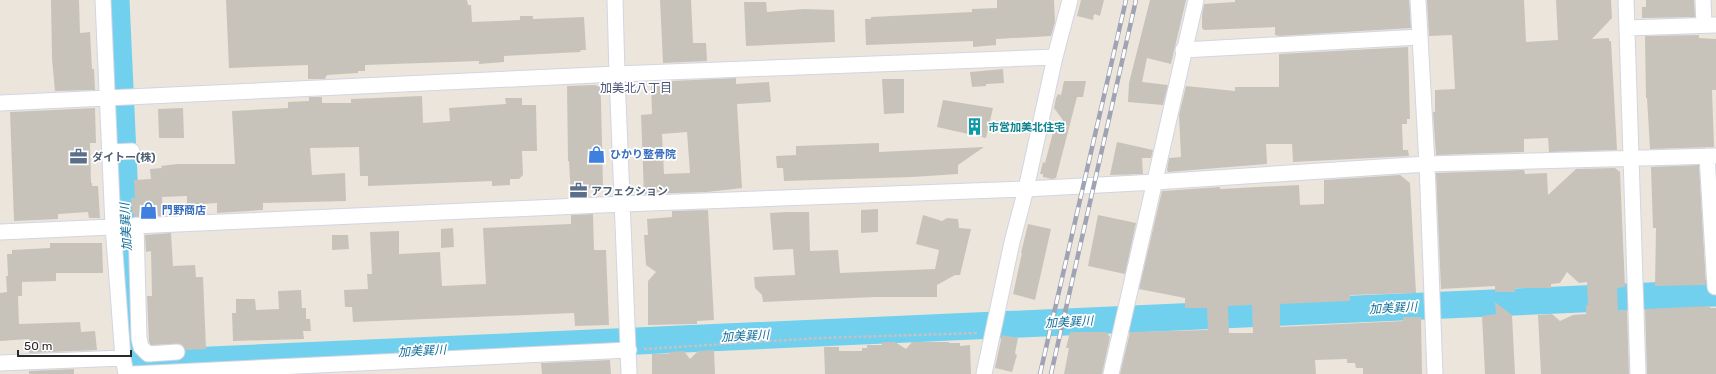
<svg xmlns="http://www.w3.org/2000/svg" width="1716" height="374" font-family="Rubik,'Noto Sans JP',sans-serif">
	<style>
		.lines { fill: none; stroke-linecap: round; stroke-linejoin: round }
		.river { stroke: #70d0ed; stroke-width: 27 }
		.building { fill: #c7c3bb; fill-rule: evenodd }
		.minor-casing { stroke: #d2d5e3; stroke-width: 17 }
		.path { stroke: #c3c3c3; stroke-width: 2.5; stroke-dasharray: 3 2; stroke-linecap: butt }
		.minor { stroke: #fff; stroke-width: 15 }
		.rail-casing { stroke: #9fa3b4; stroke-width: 4.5 }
		.rail { stroke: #fff; stroke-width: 3; stroke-dasharray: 9; stroke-linecap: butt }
		.labels { text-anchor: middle; stroke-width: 3.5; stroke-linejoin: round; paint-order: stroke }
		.culture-label { font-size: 11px; font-weight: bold; fill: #0d838f; stroke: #fff; text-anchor: start }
		.shop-label { font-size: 11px; font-weight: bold; fill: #366cbe; stroke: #fff; text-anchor: start }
		.service-label { font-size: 11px; font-weight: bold; fill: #4e5e75; stroke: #fff; text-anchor: start }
		.neighbourhood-label { font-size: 12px; fill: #4b557a; stroke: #fff }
		.water-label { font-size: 12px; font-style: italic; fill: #0f6e9a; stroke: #fff }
	</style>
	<rect width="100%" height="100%" fill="#ece5dc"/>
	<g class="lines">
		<path class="river" d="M116,0L132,353L143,363L1716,293"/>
	</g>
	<path class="building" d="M51,0H79L80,33L90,32L92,69H94L95,90L55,91L52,59Z
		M226,0H467L468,5H471L472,22L520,20V16H533V19L584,17L586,50H581L580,52L504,56V62L479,64V61L365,65V71H358V73L327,75L325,79H308V65L229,68Z
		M660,0H691L693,43H706L707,61L663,63Z
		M997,0H1054L1055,22L1051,36L996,39V45L973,47V41L866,45L865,19H871V17L972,12V9L997,8Z
		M1081,0H1104L1100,16L1094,14L1093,20L1077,16Z
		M1150,0H1186L1171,64L1147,58L1142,82L1168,85L1163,105L1128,102L1129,83Z
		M1235,0H1409L1411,28L1279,36L1275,35V27L1204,30L1202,28V15L1204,4L1235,2Z
		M1427,0H1524L1526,42L1558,40L1556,0H1611L1612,18L1592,39L1609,38V41H1611L1617,150L1549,152L1548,138L1524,139V152L1436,155L1433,112H1435V90L1455,89L1452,35L1429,36Z
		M1646,0H1694L1695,17L1642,18V7H1646Z
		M744,2H766L767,12L804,9L834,10L835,42L746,46Z
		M1699,35V38L1716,39V90H1712L1714,147L1650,149L1647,98H1646L1645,36Z
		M1408,47L1410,119H1407V124H1402L1403,150H1408L1409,156L1293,162L1292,144H1266L1267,164L1168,172L1167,170L1169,158L1181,157L1179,115L1186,86L1235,91V87H1279V54Z
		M1003,69L1004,83L986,84V86L972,87L970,72Z
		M736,78V84L769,82L771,102L737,104L742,188L707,192L644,194L641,115L652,114L651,82ZM687,132L690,173L664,174L662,134Z
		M882,79H904V113L884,114Z
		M1064,81H1086L1083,97H1077L1056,178L1052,179L1043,177V174H1040L1043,162L1045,163L1054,129L1068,127L1054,108L1056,98L1058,94L1061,95Z
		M595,85L600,87L601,100L603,188H589V197H571L569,161H568L567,86Z
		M422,96L423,123L450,121L449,108L506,104L505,98H522V105H536L537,151H522L523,175L519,179H510V185L492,186V181L368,186V176H360L359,147L310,148L312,175L345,173L346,201L263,203V210L217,213V203L187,205V196L162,197L163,216L139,217L134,216V214H132L131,198H135L134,180L151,179L150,169L162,168L161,166L177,164H235L232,111L288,108V102L309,101V97H322V103H351V99Z
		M943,100L993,108L986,138L937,127Z
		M95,108L96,143H90L91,183H92V186H98L100,218H89L88,212L58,214V219L14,221L10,112Z
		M183,108L184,138H159L158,109Z
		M1117,142L1153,150L1151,158H1142L1143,174L1110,175Z
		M879,143V152L984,147L958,165V174L912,177L784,181L783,168H777L776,156L796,155V146Z
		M1699,165L1706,285L1655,286L1656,228H1653L1651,167Z
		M1615,168L1620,172L1625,287L1617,288L1618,311L1627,310L1629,374H1541L1538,315L1552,314L1560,321L1573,315L1586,314V305H1588L1587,282L1579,283L1567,272L1560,283L1551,284V288H1515V292H1495V286L1441,289L1436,173L1524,170L1525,174L1547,173L1548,195L1576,169Z
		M1400,175L1410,183L1416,293L1350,295V301L1280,304V327L1403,321V317H1421L1422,374H1363V368H1356L1355,363H1347V359L1315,360L1316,374H1120L1130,332L1208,330L1207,308H1185V298L1139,289L1162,191L1220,187V189L1299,185L1300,205L1324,204V180ZM1252,305L1253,333H1229L1228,306Z
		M878,209V232L861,233V210Z
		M708,210L714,320L697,321V324L648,325V281L656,272L646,265L644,235H648L647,219L672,217V211Z
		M786,212H809L810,251L838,250L840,273L935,269L939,250L916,244L923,215L942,221L947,218L958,219L959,228L971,229L960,275H955L937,285V297H875L763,302L762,295L755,288L754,277L795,275L793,249L773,250L770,213Z
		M593,214L594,250H606L609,325L575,326L574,313L353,322L352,307H345L344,290L368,289L367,274H372L370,232L399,231V254L440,252L442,286L486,284L483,228L571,224V215Z
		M1098,215L1136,223L1125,274L1088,266Z
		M1028,224L1051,229L1035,300L1013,294L1022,253H1021Z
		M453,228L454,247L441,248V229Z
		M171,233L173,266L195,265L196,277H203L206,349L186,350L181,344L151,345L149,342L147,296H152L151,251L146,252L145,235Z
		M332,235H348L349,249L332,250Z
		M50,243H102L103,273H56V281L22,282V296H18L19,324L80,322L81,332L95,331L97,350L29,353V339L0,341V293L7,292L6,276H8L7,254H12V250L50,248Z
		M301,290L302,308H306V319H310L311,331H303L304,339L233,341L232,313H236V299H255L256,310L279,309L278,291Z
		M1495,302L1512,315L1515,374H1485L1482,316L1496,314Z
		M1710,306V308H1716V374H1647L1645,309Z
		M1070,332H1106L1110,337L1102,374H1064L1069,348H1066Z
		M1002,335L1018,338L1015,353L1017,355L1012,372L995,368Z
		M882,342H895L906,349L912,342H949V343H960V346L970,345L971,374H825L824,347H839V351H862V348H867V345H882Z
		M714,350L715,374H652V354H669V352L684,351L690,359L698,351Z
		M610,360L611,374H542L541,363Z
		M74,369V374H29V371Z"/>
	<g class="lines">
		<defs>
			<path id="minor" d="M103,0L113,226L123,358L126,374
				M615,0L617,74L629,374
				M1418,0L1427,164L1435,374
				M1626,0L1638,374
				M1703,0L1704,25
				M1627,28L1716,25
				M1183,50L1420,37
				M0,103L617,74L1055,57
				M110,152L132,151
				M1707,156L1715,287H1716
				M136,225L139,338L141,347L148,354L177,352
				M0,232L623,204L1026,189L1155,182L1427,164L1716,156
				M0,363L123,358
				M132,374L629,350
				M984,374L1012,242L1026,189L1055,57L1070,0
				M1111,374L1196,0"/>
		</defs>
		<use href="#minor" class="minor-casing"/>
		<path class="path" d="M644,349L821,338L978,333"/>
		<use href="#minor" class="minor"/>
		<defs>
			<path id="rail" d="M1040,374L1126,0
				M1051,374L1136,0"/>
		</defs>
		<use href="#rail" class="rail-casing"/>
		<use href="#rail" class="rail"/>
	</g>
	<defs>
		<symbol id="building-bare" viewBox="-9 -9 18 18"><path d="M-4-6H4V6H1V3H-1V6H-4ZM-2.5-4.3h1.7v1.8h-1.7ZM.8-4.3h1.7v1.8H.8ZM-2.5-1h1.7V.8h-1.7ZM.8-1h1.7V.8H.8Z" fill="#0f9aa8" stroke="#fff" stroke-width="2.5" paint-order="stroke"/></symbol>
		<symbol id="shop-bare" viewBox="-9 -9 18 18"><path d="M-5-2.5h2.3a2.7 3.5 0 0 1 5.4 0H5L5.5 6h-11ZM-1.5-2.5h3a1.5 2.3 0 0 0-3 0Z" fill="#3f7fe0" stroke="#fff" stroke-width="2.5" paint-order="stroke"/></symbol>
		<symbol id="office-bare" viewBox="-9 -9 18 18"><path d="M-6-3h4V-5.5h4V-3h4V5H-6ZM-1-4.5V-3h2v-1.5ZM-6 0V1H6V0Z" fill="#5c6f8a" stroke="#fff" stroke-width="2.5" paint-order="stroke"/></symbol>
	</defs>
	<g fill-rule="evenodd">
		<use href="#building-bare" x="962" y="114" width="25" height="25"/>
		<use href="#shop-bare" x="584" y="142" width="25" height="25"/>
		<use href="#office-bare" x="66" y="144" width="25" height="25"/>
		<use href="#office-bare" x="566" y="178" width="25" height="25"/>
		<use href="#shop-bare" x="136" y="198" width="25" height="25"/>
	</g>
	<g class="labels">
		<g class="culture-label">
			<text x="988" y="131">市営加美北住宅</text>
		</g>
		<g class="shop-label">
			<text x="610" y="158">ひかり整骨院</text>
			<text x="162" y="214">門野商店</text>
		</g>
		<g class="service-label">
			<text x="92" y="161">ダイトー(株)</text>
			<text x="591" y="195">アフェクション</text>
		</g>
		<g class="neighbourhood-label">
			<text x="636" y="92">加美北八丁目</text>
		</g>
		<g class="water-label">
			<text transform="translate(126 227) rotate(-93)" y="4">加美巽川</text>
			<text transform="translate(1393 308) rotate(-3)" y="4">加美巽川</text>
			<text transform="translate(1069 322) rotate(-3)" y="4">加美巽川</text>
			<text transform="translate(745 336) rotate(-3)" y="4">加美巽川</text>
			<text transform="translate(422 351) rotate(-3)" y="4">加美巽川</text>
		</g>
	</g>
	<path d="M18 350v6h113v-6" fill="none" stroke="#2a2a2a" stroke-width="2"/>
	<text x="24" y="350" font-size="12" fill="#2a2a2a" stroke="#ffffff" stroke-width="3" paint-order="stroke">50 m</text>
</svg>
